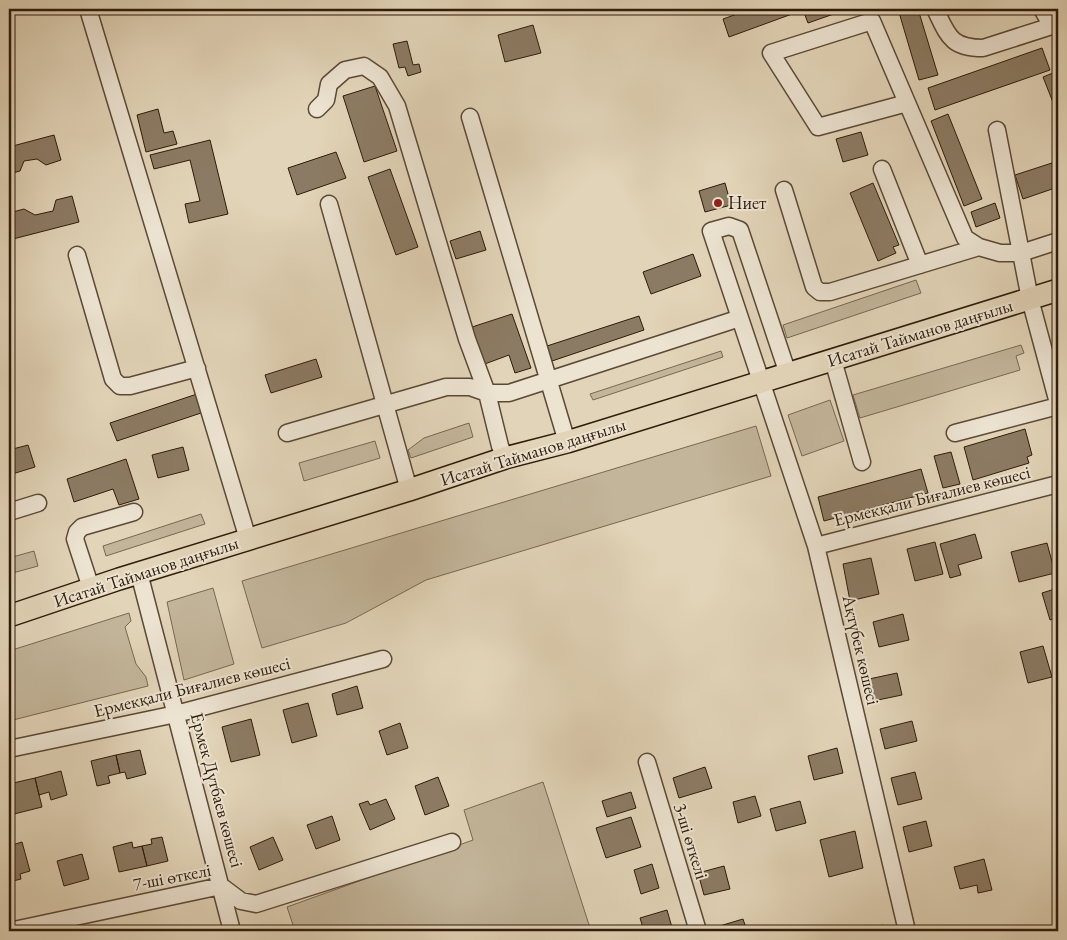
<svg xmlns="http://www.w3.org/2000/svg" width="1067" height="940" font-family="'EB Garamond',serif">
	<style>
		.green { fill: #c3b59a; stroke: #786852 }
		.building { fill: #8c7b64; stroke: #2e1b0a }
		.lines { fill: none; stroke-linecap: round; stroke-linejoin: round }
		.minor-casing { stroke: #5b4936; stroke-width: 19 }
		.major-casing { stroke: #2e1b0a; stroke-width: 24 }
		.minor { stroke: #ece3d1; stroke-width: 16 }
		.major { stroke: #e2d4b8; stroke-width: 21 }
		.poi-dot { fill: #8f2418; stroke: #ece3d1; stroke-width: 2 }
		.labels { text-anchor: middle; stroke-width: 4; stroke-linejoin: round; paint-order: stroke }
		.poi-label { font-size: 18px; fill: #2e1b0a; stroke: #ece3d1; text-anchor: start }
		.street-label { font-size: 18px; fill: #2e1b0a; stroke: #ece3d1 }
	</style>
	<rect width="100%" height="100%" fill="#e2d4b8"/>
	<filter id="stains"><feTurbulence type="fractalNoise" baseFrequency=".004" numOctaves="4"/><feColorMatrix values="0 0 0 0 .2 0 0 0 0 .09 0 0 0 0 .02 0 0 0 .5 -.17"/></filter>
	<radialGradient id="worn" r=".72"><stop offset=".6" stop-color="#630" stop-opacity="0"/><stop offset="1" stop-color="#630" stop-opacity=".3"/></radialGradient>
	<path class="green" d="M916,280L921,293L787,338L783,325Z
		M1021,345L1024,353L1016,356L1020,370L860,418L853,395Z
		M721,351L723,357L593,400L590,394Z
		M830,400L844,441L802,456L788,415Z
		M469,423L473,437L411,458L408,450L424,438Z
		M756,426L771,476L426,580L346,623L262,648L242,581Z
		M375,441L380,458L304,481L299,463Z
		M201,514L205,524L106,556L103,546Z
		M34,551L38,566L9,574V558Z
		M213,588L234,664L184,680L167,602Z
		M129,613L131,621L125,627L136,664L146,677L148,686L9,721V651Z
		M543,782L591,931H295L287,907L473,840L464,810Z"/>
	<path class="building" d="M751,9H848L808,23L803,10L729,37L723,19Z
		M898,9H918L938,75L919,80Z
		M533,25L541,53L505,62L498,35Z
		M407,41L413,65L419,64L421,72L408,76L405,67L399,68L393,44Z
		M1042,48L1050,70L935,110L928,88Z
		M1058,71V115L1043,77Z
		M375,86L397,151L364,162L343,96Z
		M158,109L164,133L173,131L177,144L146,152L137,115Z
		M948,114L982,199L964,206L931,121Z
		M861,132L868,155L843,162L836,139Z
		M54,135L61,160L46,165L37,159L24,161L20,171L9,174V147Z
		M210,140L228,214L189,223L185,204L200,201L190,160L154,169L150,155Z
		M336,152L346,178L297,195L288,168Z
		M1058,161V187L1023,199L1015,175Z
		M390,169L418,247L396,255L368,177Z
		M725,183L731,205L705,212L699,191Z
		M873,183L899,245L893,247L896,253L878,261L850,193Z
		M72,196L79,222L13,239L10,230H9V213L24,209L35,215L53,211L56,200Z
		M995,203L1000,218L976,227L971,212Z
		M480,231L486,250L456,259L450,241Z
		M693,254L701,276L651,294L643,272Z
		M512,314L531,368L515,373L509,355L482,365L469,328Z
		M639,316L644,330L552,361L547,346Z
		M316,359L322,377L271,393L265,375Z
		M197,394L204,412L117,441L110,423Z
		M1025,429L1032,455L1027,457L1029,463L973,480L964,447Z
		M28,445L35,467L9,475V450Z
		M183,447L189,470L158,478L152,455Z
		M951,452L960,484L943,488L934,456Z
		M126,459L139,499L119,505L113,489L74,502L67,479Z
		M921,469L928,493L824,521L818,497Z
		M975,534L982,558L958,565L961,575L950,578L940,544Z
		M935,542L943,574L915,581L907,549Z
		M1047,543L1055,573L1019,582L1011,552Z
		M871,558L879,594L850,601L843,564Z
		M1058,588V617L1050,620L1042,593Z
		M903,614L909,640L879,647L873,622Z
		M1043,646L1052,677L1028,683L1020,652Z
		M897,673L902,695L873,701L869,679Z
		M357,686L363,708L337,715L332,694Z
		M308,703L317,736L292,743L283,710Z
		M251,719L260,755L231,762L222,727Z
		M912,721L917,741L885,749L880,729Z
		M400,723L408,748L387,755L379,731Z
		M837,748L843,773L814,780L808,756Z
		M140,750L146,774L127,779L125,772L120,773L116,755Z
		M116,755L120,773L108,776L110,783L97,786L91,761Z
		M705,767L712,788L679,798L673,778Z
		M61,771L67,795L51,800L49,792L39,795L35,778Z
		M915,772L922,799L898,805L891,778Z
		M438,777L449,806L425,815L415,786Z
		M35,778L42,807L14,814L9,793V784Z
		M631,792L636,808L607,817L602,801Z
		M755,796L761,816L738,823L733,802Z
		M386,799L395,819L370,830L359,804L368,801L370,805Z
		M800,801L806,823L776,831L770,809Z
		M332,816L340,840L316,849L307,825Z
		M631,817L641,847L606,858L596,828Z
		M926,821L932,846L909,852L903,827Z
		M855,831L863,868L829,877L820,840Z
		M162,837L168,861L147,866L142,846L152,844L151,839Z
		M273,837L283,860L259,870L250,847Z
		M22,842L30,871L20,874L21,879L9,882V846Z
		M132,842L133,848L142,846L147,866L119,872L113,847Z
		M82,854L89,879L64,886L57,861Z
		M984,859L992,890L978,893L977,885L960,889L954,867Z
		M652,864L659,888L641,894L634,870Z
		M724,866L730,889L704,895L698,873Z
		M667,910L673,931H644L640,918Z
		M743,919L747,931H714L713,928Z
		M883,925L885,931H862Z"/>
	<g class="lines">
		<defs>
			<path id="minor" d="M88,9L248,539
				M935,9C948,35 950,48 983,48L1058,24
				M1042,9L1052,26
				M907,103L818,127L771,53L872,21L965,238L979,247
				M317,109L326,100L329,84L345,70L364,66L380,77L397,106L467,339L487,393L500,446L505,458
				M470,117L567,442
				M997,130L1030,299L1058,403
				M882,169L920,265
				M784,190L814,287L820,292H830L979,247L1000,253H1021L1058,241
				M329,204L409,490
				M77,255L113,379L120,386H130L197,368
				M833,360L862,462
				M788,374L740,230L729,226L711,231L816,546L907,931
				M287,433L446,387H470L487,393H509L740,318
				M955,433L1058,406
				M9,512L38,503
				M816,546L1058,484
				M139,573L232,931
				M91,588L75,539L77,532L82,527L134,512
				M9,749L176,714L383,659
				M647,762L698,931
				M9,931L221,886L241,901L256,904L452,842"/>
			<path id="major" d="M9,616L119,579L409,490L505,458L567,442L1058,290"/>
		</defs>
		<use href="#minor" class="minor-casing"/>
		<use href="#major" class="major-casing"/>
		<use href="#minor" class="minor"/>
		<use href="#major" class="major"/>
	</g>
	<circle class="poi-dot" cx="718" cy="203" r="5"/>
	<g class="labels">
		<g class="poi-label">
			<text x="728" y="209">Ниет</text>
		</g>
		<g class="street-label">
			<text transform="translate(920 333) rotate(-17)" y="6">Исатай Тайманов даңғылы</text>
			<text transform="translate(533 452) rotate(-17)" y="6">Исатай Тайманов даңғылы</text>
			<text transform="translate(932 496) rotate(-14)" y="6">Ермекқали Биғалиев көшесі</text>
			<text transform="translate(146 572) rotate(-18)" y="6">Исатай Тайманов даңғылы</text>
			<text transform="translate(861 650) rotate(77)" y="6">Ақтүбек көшесi</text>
			<text transform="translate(192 687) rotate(-14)" y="6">Ермекқали Биғалиев көшесі</text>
			<text transform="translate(217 790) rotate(75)" y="6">Ермек Дүтбаев көшесi</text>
			<text transform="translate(691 841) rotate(73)" y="6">3-шi өткелi</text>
			<text transform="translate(172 877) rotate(-11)" y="6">7-шi өткелi</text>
		</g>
	</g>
	<rect width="1067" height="940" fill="none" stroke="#e2d4b8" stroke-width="30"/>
	<rect x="10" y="10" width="1047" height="920" fill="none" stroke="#2e1b0a" stroke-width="2.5"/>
	<rect x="15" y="15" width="1037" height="910" fill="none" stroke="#2e1b0a"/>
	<rect width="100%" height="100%" filter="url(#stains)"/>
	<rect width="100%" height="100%" fill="url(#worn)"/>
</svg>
